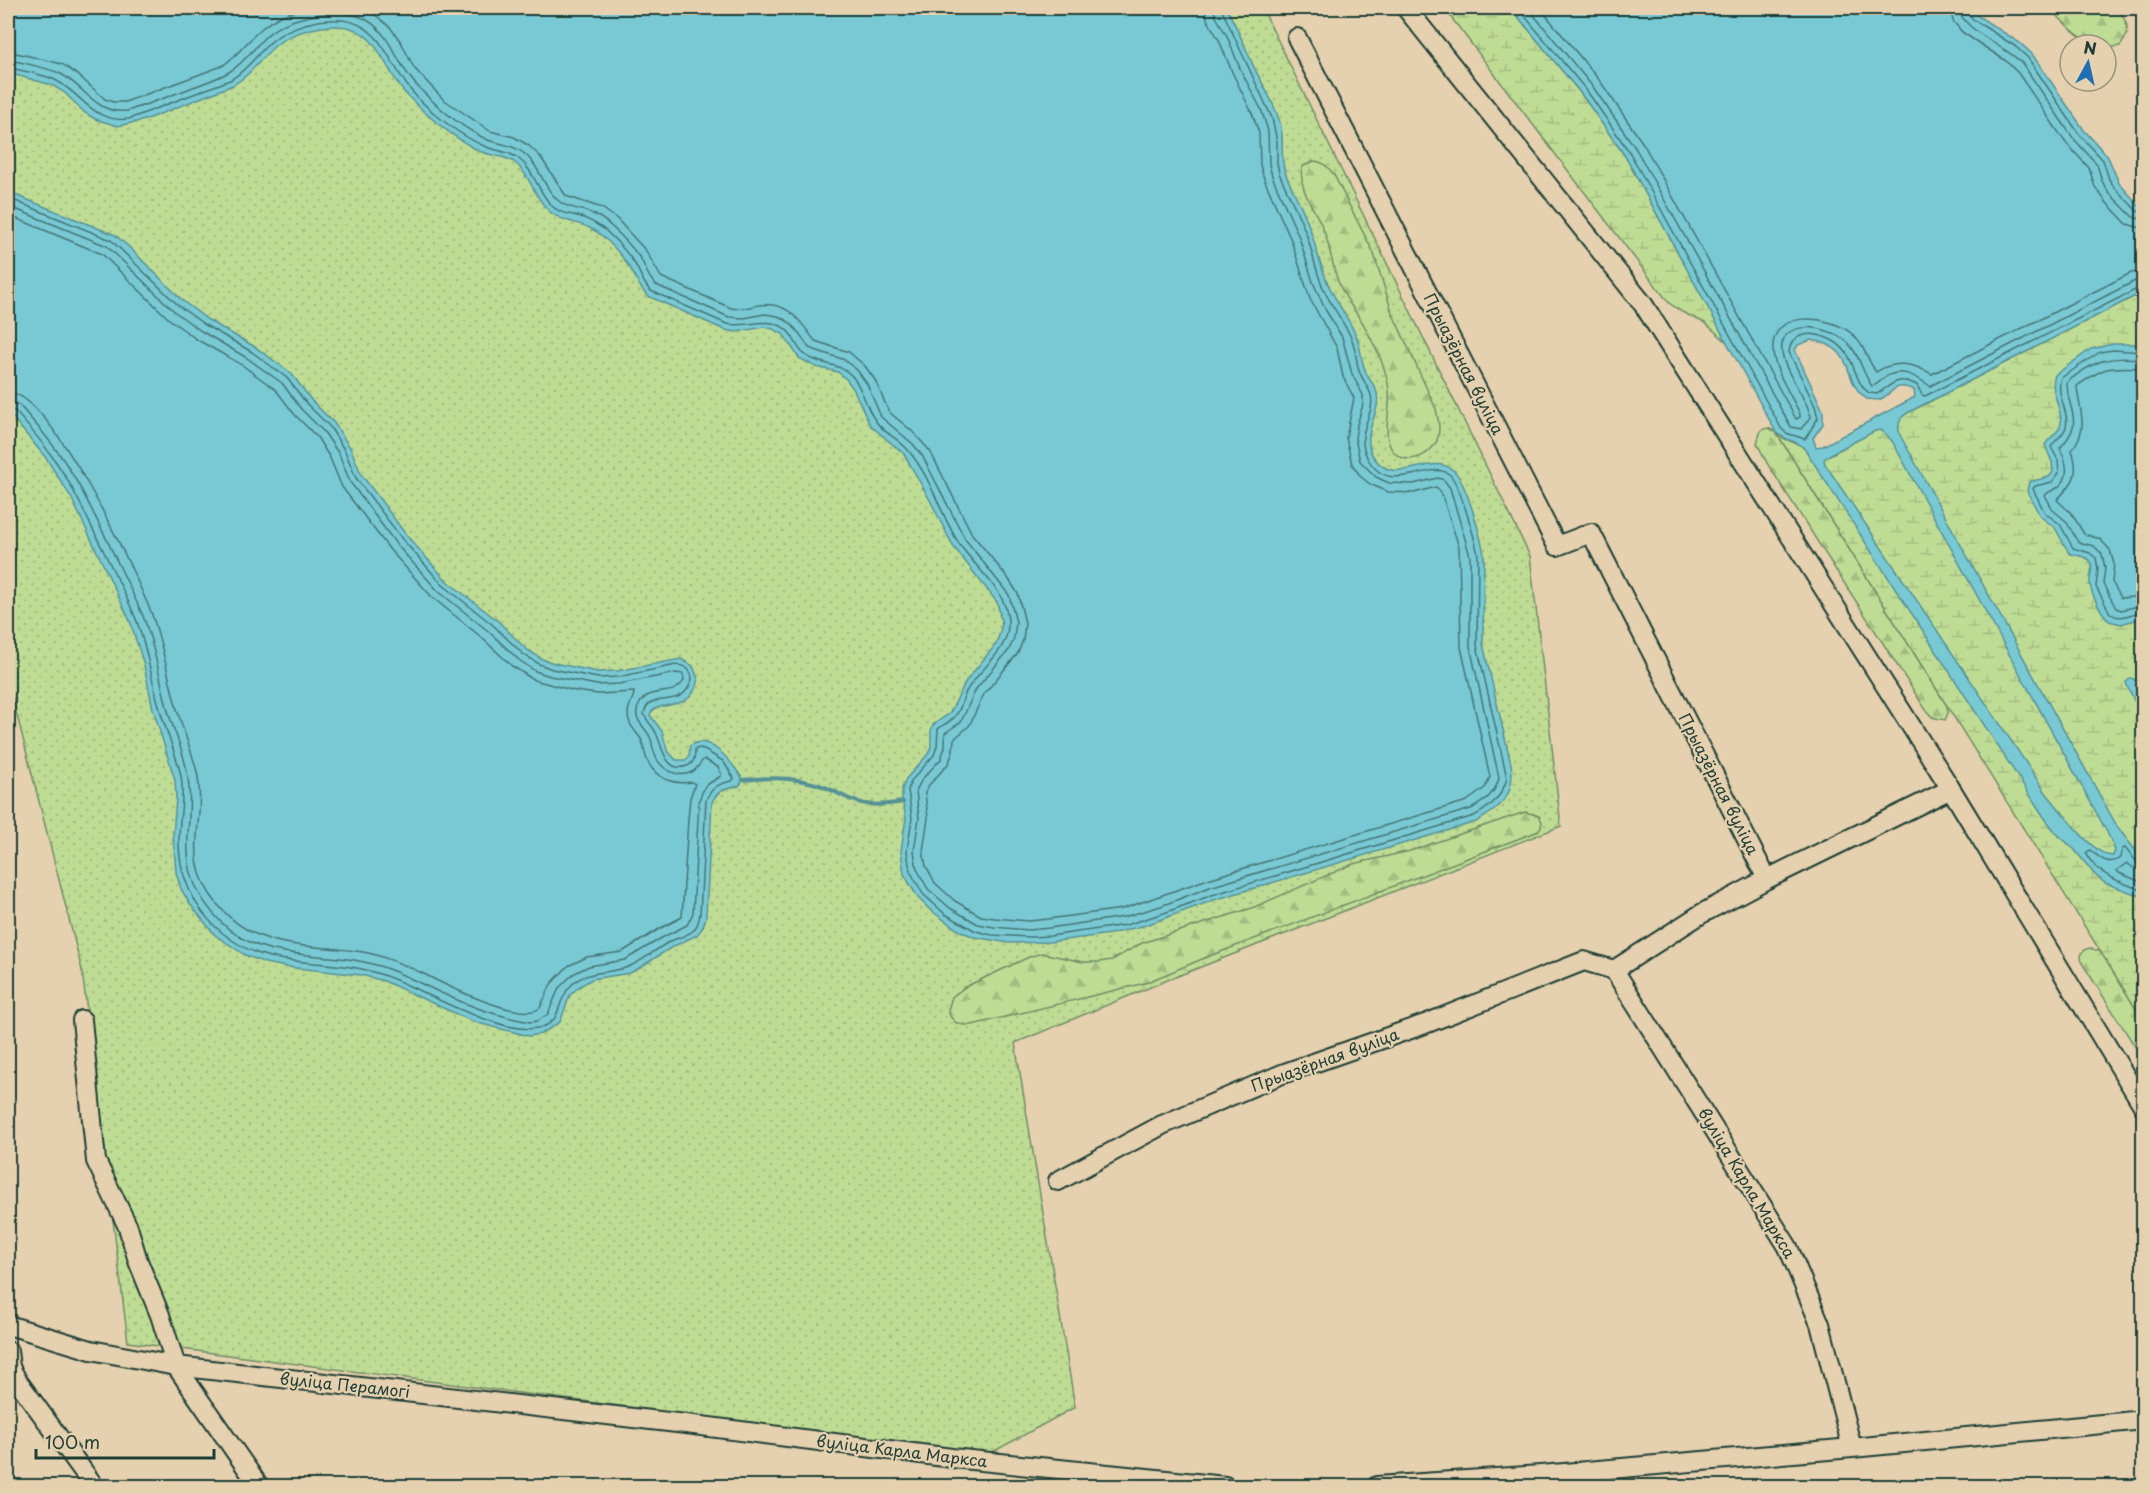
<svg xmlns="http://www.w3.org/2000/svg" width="2151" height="1494" font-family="'Playpen Sans',sans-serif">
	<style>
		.grass { fill: url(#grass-dots); stroke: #6f8c64; stroke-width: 1.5 }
		.forest { fill: url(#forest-firs); stroke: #6f8c64; stroke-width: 1.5 }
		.wetland { fill: url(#wetland-marsh); stroke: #6f8c64; stroke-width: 1.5 }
		.water { fill: #79c9d5; stroke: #559195; stroke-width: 1.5; fill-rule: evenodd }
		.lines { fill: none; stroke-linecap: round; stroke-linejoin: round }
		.shore { stroke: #437574; stroke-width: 1.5 }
		.stream { stroke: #559195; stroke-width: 4 }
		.minor-casing { stroke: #1f3d34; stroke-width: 22 }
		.minor { stroke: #e5d1af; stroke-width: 18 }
		.labels { text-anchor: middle; stroke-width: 4.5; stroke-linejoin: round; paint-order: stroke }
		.street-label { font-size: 16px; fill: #1f3d34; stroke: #e5d1af }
	</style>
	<defs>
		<pattern id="grass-dots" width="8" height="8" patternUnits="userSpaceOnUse" patternTransform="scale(1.5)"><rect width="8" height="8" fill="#bfdc95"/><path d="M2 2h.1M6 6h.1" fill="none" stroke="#a4be81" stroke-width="1.8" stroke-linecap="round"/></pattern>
		<pattern id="forest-firs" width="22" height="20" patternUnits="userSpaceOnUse" patternTransform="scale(1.5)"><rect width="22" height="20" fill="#bfdc95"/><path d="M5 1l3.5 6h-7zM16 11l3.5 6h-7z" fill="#a4be81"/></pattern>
		<pattern id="wetland-marsh" width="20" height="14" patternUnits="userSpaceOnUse" patternTransform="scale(1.5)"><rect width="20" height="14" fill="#bfdc95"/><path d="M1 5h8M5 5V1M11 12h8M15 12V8" fill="none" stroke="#a4be81"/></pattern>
	</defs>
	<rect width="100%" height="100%" fill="#e5d1af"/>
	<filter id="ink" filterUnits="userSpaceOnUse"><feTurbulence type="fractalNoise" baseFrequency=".0167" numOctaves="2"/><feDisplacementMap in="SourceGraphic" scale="12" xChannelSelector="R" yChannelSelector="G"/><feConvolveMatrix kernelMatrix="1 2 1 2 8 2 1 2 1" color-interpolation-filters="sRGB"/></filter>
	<g filter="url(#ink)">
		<path class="grass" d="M8,8H1271L1265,14L1530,556L1561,826L1170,979L1015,1043L1075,1407L989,1454L128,1342L82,970L8,680Z"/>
		<path class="forest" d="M2049,8H2117C2128,22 2132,32 2120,46L2106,48V45C2081,45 2066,23 2049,8Z
			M1314,161C1324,162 1328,167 1334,175L1374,254L1392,312L1436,409C1438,419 1441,430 1437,440C1429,459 1400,468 1390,446C1383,430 1391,409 1389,392C1388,370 1375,347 1365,327C1358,314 1347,302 1341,288C1332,270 1331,249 1324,231C1316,209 1298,192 1302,167Z
			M1768,428L1776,432L1947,706L1948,713L1945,720L1932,717L1926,710L1767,463L1757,443L1761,430Z
			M1525,812L1539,816L1542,822L1541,827L1536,832L1207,957L1145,983L972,1025H963L955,1022L950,1016L948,1010L952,997L965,987L1029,957L1042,953L1083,962H1099L1112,960L1142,943L1252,908L1353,864L1410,851Z
			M2090,948L2101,952L2143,1020V1059L2082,963C2080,954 2081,951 2090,948Z"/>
		<path class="wetland" d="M1444,8H1511L1582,95L1625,156L1728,343L1705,323L1682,312L1669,303Z
			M2143,292V1020L1776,432L1783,438L1802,446L1812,455L1826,457L1909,412Z"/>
		<path class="water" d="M8,8H1226C1237,26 1244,45 1253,65C1263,86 1276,105 1281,127C1284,142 1280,158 1285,172C1291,188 1300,202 1306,218C1314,238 1318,259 1326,279C1333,297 1345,313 1354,331C1361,343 1360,357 1365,370C1367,377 1373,383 1376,390C1384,412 1359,433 1373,456C1394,490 1430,451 1453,470C1466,480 1481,537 1484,555L1483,644L1511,764C1516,795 1501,808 1476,822L1214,900L1146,925L1110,934L1050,942L1009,943L974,937L958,930L929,909L918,898L904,874L901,851L906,818L902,798V789L906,779L929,753L931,746V731L933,725L950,713L966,681L997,643L1002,624L997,602L953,546L931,502L904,454L870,425L854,390L847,380L838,372L816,367L799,358L783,334L773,329L764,327L736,332L725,330L648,296C638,287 636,276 628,265C621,255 611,243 601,235C585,221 562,224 548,210C534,197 530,174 514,162C503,155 490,156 479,151C453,137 427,116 407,95C384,72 380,29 340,26C320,25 292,32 276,45C260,59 252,74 233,85L145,120L118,126L95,119L85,113L65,93L52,85L8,73Z
			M1511,8H1971L1978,16L2020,43L2032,54L2084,130L2108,157L2119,183L2143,210V292L1909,412C1898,418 1896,426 1901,437L2118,828L2143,860V897L2105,883L2095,875L2074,849L2056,833L2044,817L1804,448C1796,440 1785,441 1776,432L1625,156L1582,95ZM1811,340C1858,347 1841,382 1867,399L1879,400C1894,393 1894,381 1914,390L1915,397L1823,446L1816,447L1813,438L1823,424V411L1795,350L1798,345ZM1880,430L1884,432L1892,441L2107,832L2115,850L2113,856C2093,856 2060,809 2047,794L1825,464L1824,459L1831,454L1875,431Z
			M8,192L115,235L129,247L183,301L208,320L255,347L291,373L312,401L334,423L351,449L361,474L407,536L447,581L497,620L526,649L542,659L554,663L598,672L617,671L681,659L693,666L698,679C692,716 656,697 650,715L662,731L667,750L676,760H686L689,757L690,746C709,731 734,765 743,780L739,786C726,789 718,789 712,802L706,916L703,927L697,935L672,947L644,965L630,973L592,979L580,986L570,995L560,1022L541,1034L529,1036L474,1022L384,981L361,975L287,967L265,963L245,955L215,935L190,904L181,889L176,872L173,836L176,798L175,780L153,709L144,665L130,621L71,497L46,458L8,412Z
			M2113,344H2133L2144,347L2143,618L2121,624L2109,621C2101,612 2090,594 2090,582C2089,575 2096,564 2088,559C2083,555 2075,556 2069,553L2055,528L2040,516L2027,491L2029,482L2049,477L2053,472L2052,462L2045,445C2049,437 2061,432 2061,422C2061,406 2049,391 2055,375L2091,349Z
			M2131,678C2148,684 2144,702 2143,717L2127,686L2126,682Z"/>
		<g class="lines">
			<path class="shore" d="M360,8L374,14L390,27L401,42L414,68L443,99L490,131L514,137L528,145L540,156L566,196L602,208L617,219L646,251L661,277L731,308C742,310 749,307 759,305C789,301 800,321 815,341L849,352L865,366L875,380L889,412L912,431L930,451L972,534L1008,578L1018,594L1025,623L1023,640L1018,653L984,694L969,726L954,739L953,750L949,763L929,785L925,793L928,818L923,851L926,866L935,883L955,901L981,916L995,918L1029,921L1048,919L1122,909L1208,879L1467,801L1485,788L1490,777L1461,647L1459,547L1441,492L1436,487L1414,493L1388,492L1370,484L1361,477L1352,464L1346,438L1354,398L1343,377L1337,348L1310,299L1291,240L1264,179L1260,165L1259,133L1252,113L1233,74L1219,40L1207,19L1205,8
				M1518,8L1587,91L1630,153L1781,428L1786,433L1805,439L1818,418L1815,406L1789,352C1790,343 1795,337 1804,335C1812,333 1820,335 1827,338C1858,350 1850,379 1869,393L1877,394C1893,384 1897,375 1917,385L1922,395L1925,396L2139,288L2144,287
				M1528,8L1593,87L1636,149L1791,427L1801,429L1811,417C1806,395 1786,376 1782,353C1777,317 1829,325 1847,342C1860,354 1862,373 1872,386C1878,385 1879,382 1884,378C1901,366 1917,377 1930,386L2135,281L2144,280
				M1540,8L1600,81L1644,145L1796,419L1800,417V414C1792,396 1774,371 1773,351C1770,308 1829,315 1851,333C1864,344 1867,359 1876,372C1880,370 1884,367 1889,366C1905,361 1919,367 1932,374L2131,273L2144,271
				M1950,8L1953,21L1962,32L2006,61L2018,73L2066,143L2089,168L2095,187L2107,203L2127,224L2144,229
				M1959,8C1960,29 2007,47 2022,63L2073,138L2097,164L2102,181L2108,192L2133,217L2144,220
				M1966,8L1967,13L1974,20L2016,47L2028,58L2079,134L2103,160L2109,179L2114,187L2137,211L2144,213
				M8,51L62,64L79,76L105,99L113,102H125L222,66C238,56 247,41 261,29C275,16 291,11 309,8
				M8,60C17,61 50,69 59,73C84,85 96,115 127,111C146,105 164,98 183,91C198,85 215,80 229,72C244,63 253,49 265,37C280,22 302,17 323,14C391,5 386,57 422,91C440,109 464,129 488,140C499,144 511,144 522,152C540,164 543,189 560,202C567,208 577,208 585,211C595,214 605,220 612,227C622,236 632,247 640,258C646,267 647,277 656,285L729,317L744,318L765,314L778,316L789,322L799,333L809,348L845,360L857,370L867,384L881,417L913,444L923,457L965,539L1009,595L1016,622L1014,638L1009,650L976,689L961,722L945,733V747L941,759L922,779L916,791L919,818L914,851L917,869L928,889L950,908L978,924L994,927L1029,930L1049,928L1124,917L1161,906L1210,887L1471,809C1485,801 1495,794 1499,778L1470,646V556L1450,488L1444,480L1438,478L1413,484L1389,483L1376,477L1360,461L1355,438L1357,425L1363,404V395L1352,374L1342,337L1325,309L1313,282L1299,237L1272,176L1269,164L1268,131L1261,109L1241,71L1227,36L1215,15L1214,8
				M8,68C17,69 49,76 57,81C84,96 93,123 129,119L230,80C249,69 257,53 273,40C290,26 319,18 342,20C384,24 390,69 415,95C433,114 459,135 484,146C495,151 508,151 518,158C534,170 538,192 552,206C560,214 571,214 581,217C590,220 598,225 605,230C615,239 627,252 635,264C641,274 642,283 651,291L727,324C747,328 766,316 784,328C794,334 795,346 803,353C817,366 838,361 852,376C863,388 865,406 875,420C883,433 898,438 908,450C931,477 940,513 958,542C975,569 1010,591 1008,626C1007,653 979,669 967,690C962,698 962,708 956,715C952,721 944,724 938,729L937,746L934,755L911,781L908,790L912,818L907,851L910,871L923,894L945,914L976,931L992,935L1030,937L1050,936L1126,925L1164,913L1212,895L1474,816C1491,807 1502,797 1507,778L1477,645L1478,555C1475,540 1460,483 1449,474C1429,459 1388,499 1367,457C1354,431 1376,415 1371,395C1368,386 1362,379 1359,371C1356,361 1356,350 1352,340C1345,323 1333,309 1325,292C1316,274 1313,254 1307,236C1299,214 1288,194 1279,173L1277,163V142L1272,118L1221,8
				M8,198L111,240L179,306L205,325L252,352L287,378L307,404L330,427L345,451L356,478L403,540L443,585L493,625L523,654L539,664L552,669L598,678L618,677L676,665C686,665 691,670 692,679C682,714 649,687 644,714C647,722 654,727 657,735C662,747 666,774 687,766C695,763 695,756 695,749L701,748L723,761L734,778L732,781C719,783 711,788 706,800L700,914C699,920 698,925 694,930C687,936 677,938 669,942C654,950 641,963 625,968C601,975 575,969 563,998C560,1004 558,1013 554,1019C536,1042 481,1018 459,1009C427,996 399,978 366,970C322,959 274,968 235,942C199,919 178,881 179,838C179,817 185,797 181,776C176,752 165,730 159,706C151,677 147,648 136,619C126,595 114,572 102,548C86,516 72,483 51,455C40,439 27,425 15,411L8,409
				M8,206L107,246L175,312L201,331L247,358L282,383L301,409L324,432L339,454L350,482L397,545L438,591L487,630L519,660L535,671L550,676L597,685L619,684L676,673L683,674L684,680C674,700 649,684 639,705C631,719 645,726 650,737C653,743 652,749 655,755C660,769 678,779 692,772C698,769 700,762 704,759L718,767L721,773V776L705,786L699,800L693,913L687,925L665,936L625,960L589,966L573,974L559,988L548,1014L538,1021L530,1022C501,1017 474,1008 448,996C420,984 394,968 364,962C316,951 262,962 223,924C162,863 203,826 184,759C179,740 170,722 166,703C159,674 154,644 143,616C132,591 119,566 108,542C92,511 78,479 57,451C46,435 33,421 20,406L14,402L8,401
				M8,215L102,254L169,319L196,339L242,365L276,390L295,415L317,437L330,458L342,487L390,550L432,597L481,637L512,666L534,680L575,691L598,694L634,692C634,699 628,705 628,714C628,725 635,730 641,739C644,744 644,751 646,757C653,778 672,785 692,782L695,784L690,798L688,819L682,917L661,928L622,952L587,957L568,966L551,984L540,1008C522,1023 445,985 424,974C405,965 384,956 363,952C309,943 258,953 218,905C178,857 208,824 197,772C191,748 181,726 175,702C167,672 162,641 151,612C134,571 52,393 8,392
				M2144,352L2113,350L2100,352L2061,378C2055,394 2070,412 2066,427C2063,436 2055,440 2051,447L2058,460L2059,473L2052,482L2035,486L2033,489L2045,513L2060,524L2073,548L2090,553L2096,558L2098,569L2096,587L2110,613C2121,622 2131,612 2144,612
				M2144,359C2106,357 2098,358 2067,382C2067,413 2086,420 2060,448C2066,461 2072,477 2057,488C2052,491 2048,492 2045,495L2053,510L2066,521L2078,542L2094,546L2102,554L2105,568L2103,584L2116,608L2121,610L2144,605
				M2144,368C2108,367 2107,365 2077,386C2079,413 2090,425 2072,450C2080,475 2074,482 2057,500L2072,514L2084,534L2100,539L2110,550L2114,564L2112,582L2121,598L2144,596
				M2144,863L2137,862L2125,848L2122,849L2120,858C2108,867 2099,857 2090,850L2086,853C2097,876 2121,882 2144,891
				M2144,871L2135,869L2127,863L2117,870L2119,873L2144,883"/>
			<path class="stream" d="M743,780C770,777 797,777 822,786C833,790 842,796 852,800C869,807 885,805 903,802"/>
			<defs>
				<path id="minor" d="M1406,8L1643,304L1951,789L2144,1107
					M1767,879L1951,789
					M1614,970L1788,1247L1820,1324L1852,1448
					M82,1020L96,1161L128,1227L138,1261L160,1315L176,1366L259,1486
					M1058,1181L1162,1125L1282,1074L1425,1024L1584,961L1614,970L1701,914L1767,879L1591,533L1557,546L1297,38
					M8,1325L91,1350L176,1366L686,1424L952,1458L1225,1486
					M8,1351L10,1367L17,1380L94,1486
					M1377,1486L1541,1475L1852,1448L2144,1420"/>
			</defs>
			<use href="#minor" class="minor-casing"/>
			<use href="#minor" class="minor"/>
		</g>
	</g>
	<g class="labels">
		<g class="street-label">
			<text transform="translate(1464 364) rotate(63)" y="6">Прыазёрная вуліца</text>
			<text transform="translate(1719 784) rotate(63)" y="6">Прыазёрная вуліца</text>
			<text transform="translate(1325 1060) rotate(-20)" y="6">Прыазёрная вуліца</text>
			<text transform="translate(1747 1183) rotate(59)" y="6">вуліца Карла Маркса</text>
			<text transform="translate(345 1385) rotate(6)" y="6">вуліца Перамогі</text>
			<text transform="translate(902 1451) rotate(7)" y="6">вуліца Карла Маркса</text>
		</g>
	</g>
	<rect width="2151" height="1494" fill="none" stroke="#e5d1af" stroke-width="30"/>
	<rect x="15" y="15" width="2121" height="1464" fill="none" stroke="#1f3d34" stroke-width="2" filter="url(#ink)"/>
	<g transform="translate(2088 63) rotate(8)"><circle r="28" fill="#e5d1af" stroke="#96967e" stroke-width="1.5"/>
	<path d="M0-4.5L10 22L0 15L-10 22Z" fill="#1f6fb2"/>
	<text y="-9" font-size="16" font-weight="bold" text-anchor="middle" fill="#1f3d34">N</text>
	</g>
	<path d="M36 1449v9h178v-9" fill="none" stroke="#1f3d34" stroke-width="3"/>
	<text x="45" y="1449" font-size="18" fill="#1f3d34" stroke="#e5d1af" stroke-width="4.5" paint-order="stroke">100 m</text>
</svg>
